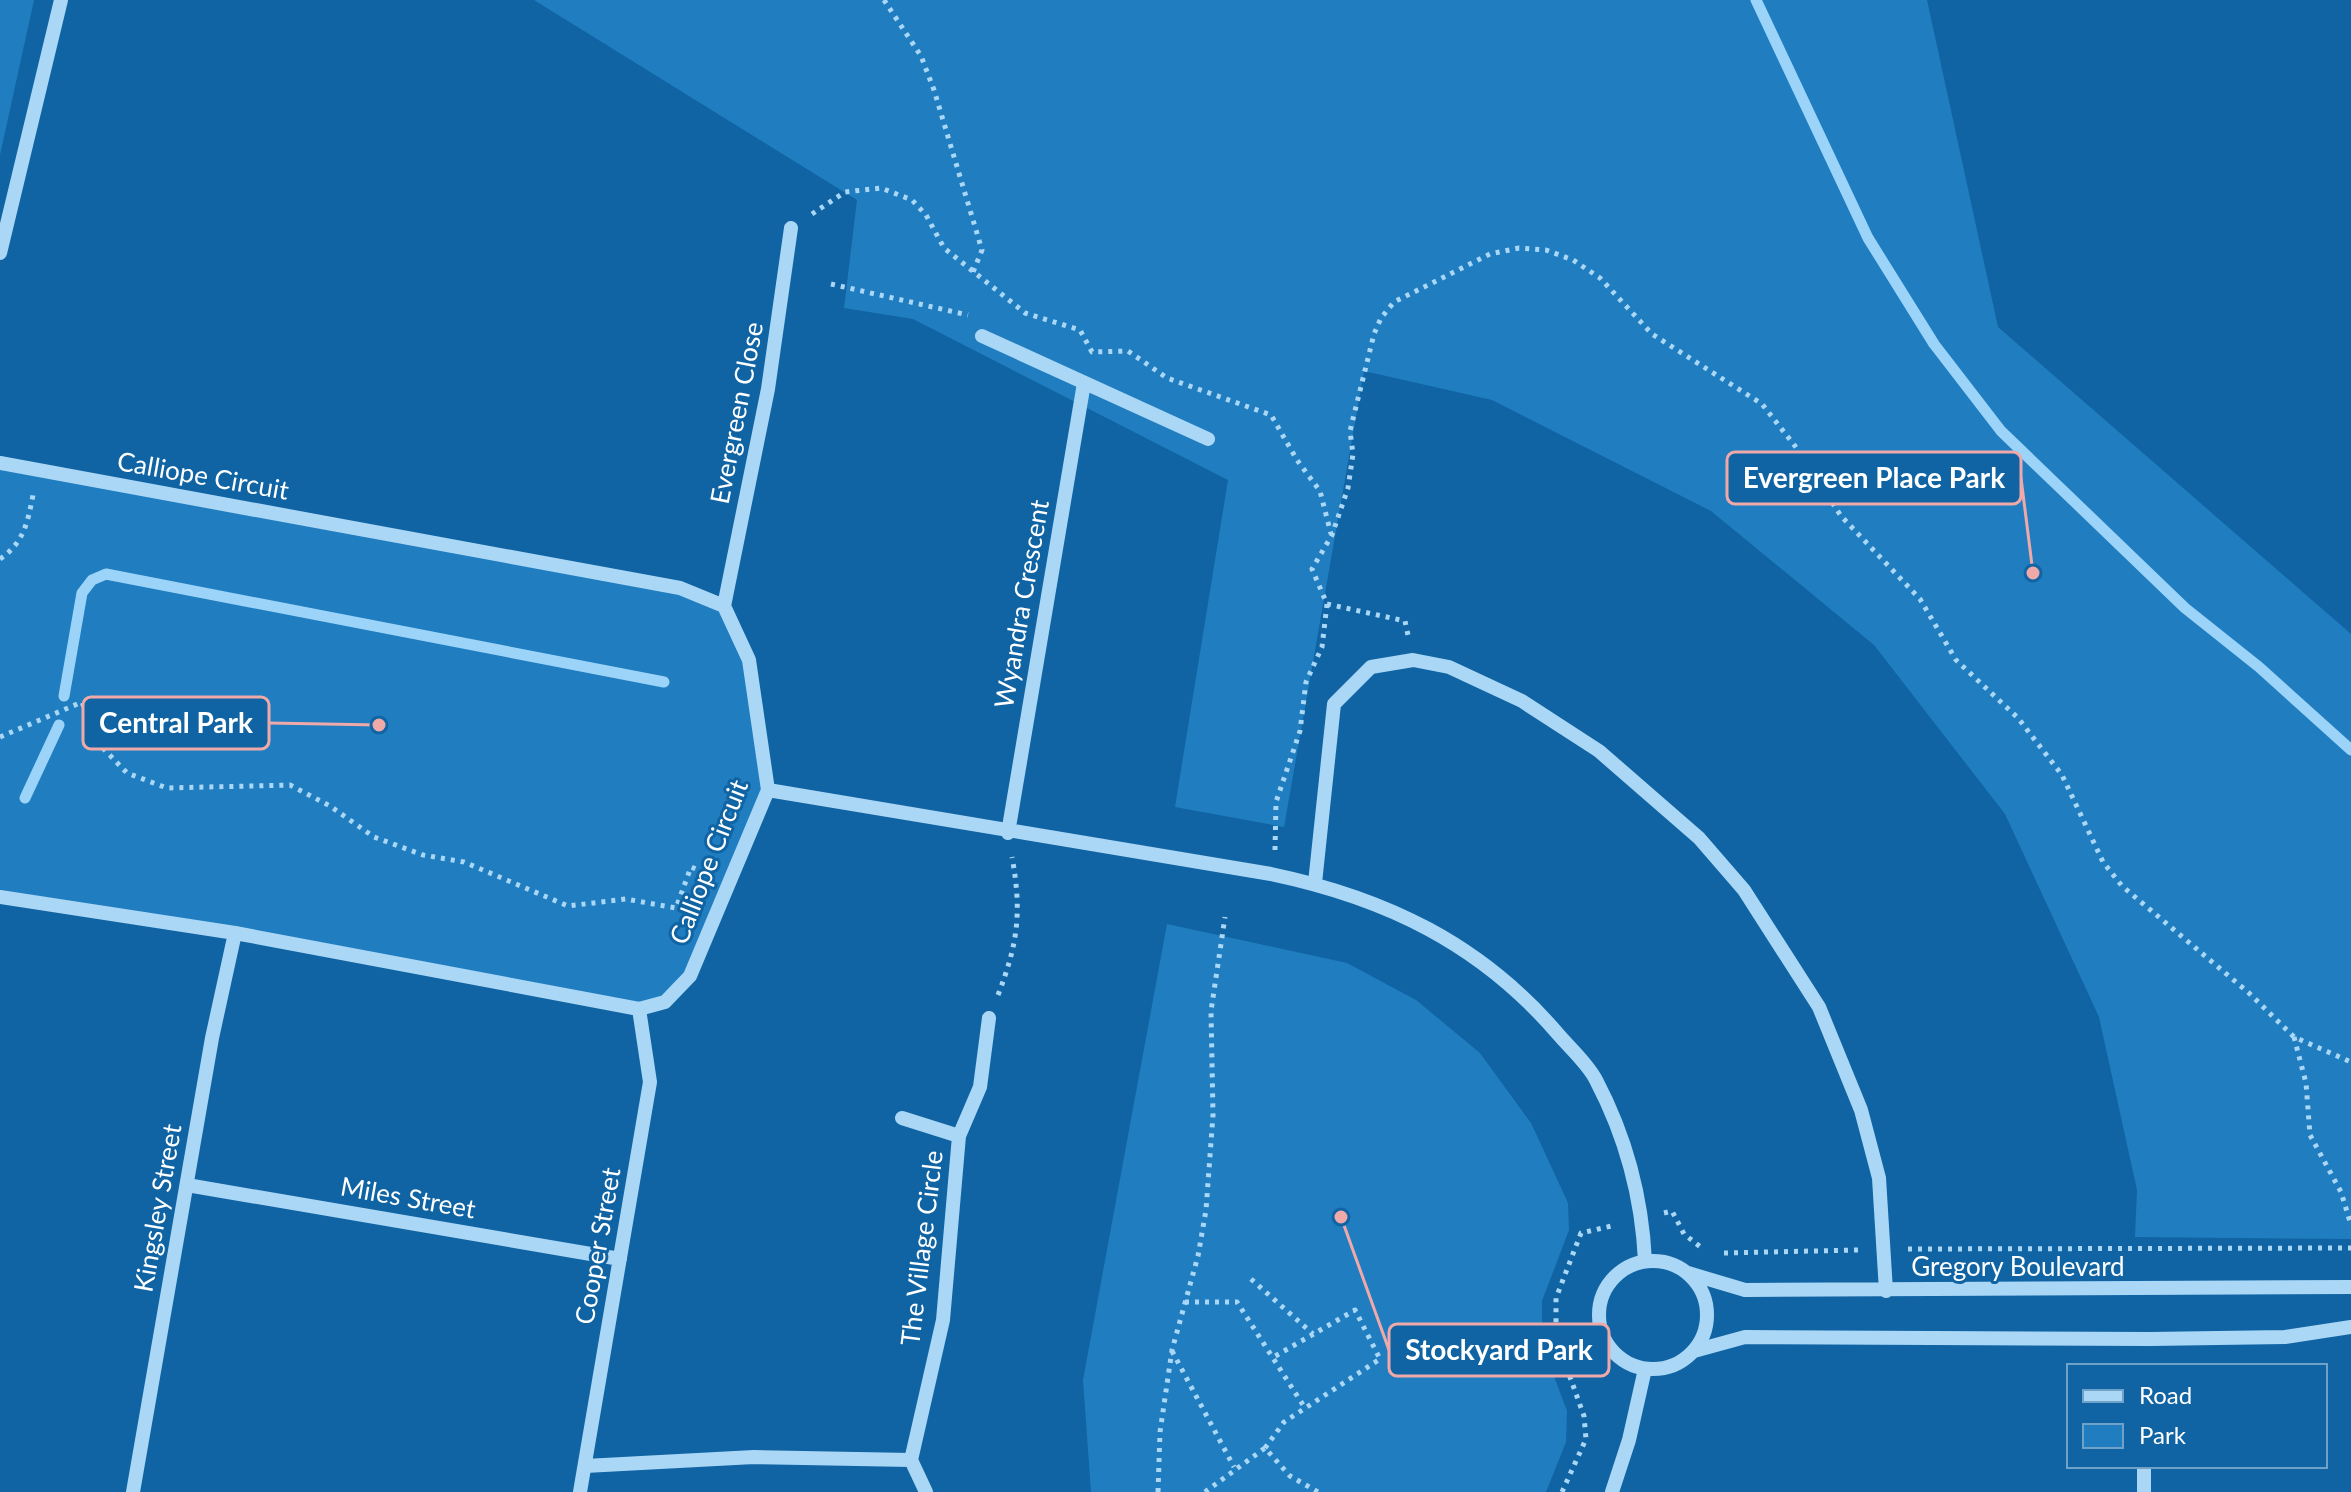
<svg xmlns="http://www.w3.org/2000/svg" width="2351" height="1492" font-family="Lato,sans-serif">
	<style>
		.green { fill: #207ec0 }
		.lines { fill: none; stroke-linecap: round; stroke-linejoin: round }
		.stream { stroke: #9cd4f9; stroke-width: 11 }
		.path { stroke: #aad7f6; stroke-width: 5; stroke-dasharray: 4 6; stroke-linecap: butt }
		.minor { stroke: #aad7f6; stroke-width: 14 }
		.labels { text-anchor: middle; stroke-width: 6; stroke-linejoin: round; paint-order: stroke }
		.street-label { font-size: 26px; fill: #fff; stroke: #1064a3 }
		.leader { fill: none; stroke: #efa9a9; stroke-width: 3 }
		.callout-dot { fill: #efa9a9; stroke: #1064a3; stroke-width: 3 }
		.callout { fill: #1064a3; stroke: #efa9a9; stroke-width: 3 }
		.callout-label { font-size: 28px; text-anchor: middle; font-weight: bold; fill: #fff }
	</style>
	<rect width="100%" height="100%" fill="#1064a3"/>
	<path class="green" d="M0,0H34L0,155Z
		M534,0H1927L1998,327L2351,634V1239L2135,1237L2137,1190L2099,1017L2005,814L1874,645L1711,511L1492,400L1364,371L1284,827L1175,807L1228,480L913,319L844,308L857,200Z
		M0,463L680,588L724,606L749,660L768,790L690,976L665,1002L639,1009L0,897Z
		M1167,924L1347,963L1416,1000L1480,1053L1531,1123L1568,1203L1569,1230L1542,1301V1344L1567,1411L1566,1442L1546,1492H1091L1083,1380Z"/>
	<g class="lines">
		<path class="stream" d="M1756,0L1868,238L1934,344L2001,431L2185,608L2259,667L2351,750
			M64,696L82,593L92,580L106,574L664,682
			M25,798L59,725"/>
		<path class="path" d="M884,0L921,56L934,90L982,250L973,272
			M812,214L845,192L881,188L912,200L926,215L944,248L1025,313L1080,330L1092,352L1128,351L1167,378L1271,415L1297,460L1320,491L1331,534
			M831,284L968,315
			M0,559C24,543 28,521 33,495
			M1327,604L1405,621L1408,635
			M0,737L82,702L98,743L127,773L167,788L290,785L330,806L374,837L423,855L464,862L568,906L626,899L676,908L691,867L706,873
			M1275,850L1276,802L1300,731L1306,682L1322,647L1327,604L1312,569L1332,535L1348,488L1353,454L1350,431L1374,334L1381,318L1394,302L1490,254L1519,248L1546,250L1573,260L1600,278L1652,334L1762,404L1795,446L1841,516L1920,599L1956,660L2018,718L2062,775L2103,862L2122,886L2249,993L2294,1037L2351,1062
			M998,995C1018,943 1022,912 1012,857
			M2294,1037L2306,1083L2310,1135L2341,1192L2351,1225
			M1664,1213L1672,1211L1684,1234L1703,1249
			M1908,1249L2351,1248
			M1724,1253L1858,1250
			M1251,1279L1313,1334
			M1185,1302H1237L1305,1408
			M1172,1351L1234,1467
			M1265,1448L1284,1422L1380,1359L1355,1310L1272,1358
			M1158,1492L1160,1432L1172,1350L1198,1256L1206,1210L1213,1115L1211,1011L1225,917
			M1205,1492L1265,1448L1290,1476L1318,1492
			M1562,1492L1586,1439L1584,1416L1556,1338V1298L1581,1233L1616,1225"/>
		<path class="minor" d="M0,253L61,0
			M982,336L1208,439
			M0,463L680,588L724,606L749,660L768,790L690,976L665,1002L639,1009L235,933L0,897
			M724,606L768,389L791,228
			M768,790L1271,874C1386,898 1481,944 1558,1034C1570,1048 1588,1064 1596,1080C1626,1137 1642,1198 1645,1261
			M1008,833L1084,383
			M1315,883L1334,704L1371,667L1413,660L1449,667L1522,701L1599,751L1699,838L1744,890L1819,1007L1861,1110L1879,1178L1886,1291
			M902,1118L959,1136
			M187,1185L620,1259
			M1599 1315a54 54 0 1 1 108 0a54 54 0 1 1-108 0Z
			M1688,1273L1745,1290L2351,1287
			M1694,1351L1745,1337L2150,1339L2285,1337L2351,1327
			M585,1466L754,1457L911,1460
			M133,1492L212,1038L235,933
			M580,1492L650,1082L639,1009
			M926,1492L911,1460L943,1320L959,1136L980,1087L989,1018
			M1612,1492L1629,1440L1645,1369
			M2144,1492V1466"/>
	</g>
	<g class="labels">
		<g class="street-label">
			<text transform="translate(737 413) rotate(-79)" y="9">Evergreen Close</text>
			<text transform="translate(203 476) rotate(10)" y="9">Calliope Circuit</text>
			<text transform="translate(1022 604) rotate(-80)" y="9">Wyandra Crescent</text>
			<text transform="translate(709 862) rotate(-69)" y="9">Calliope Circuit</text>
			<text transform="translate(408 1198) rotate(10)" y="9">Miles Street</text>
			<text transform="translate(158 1208) rotate(-80)" y="9">Kingsley Street</text>
			<text transform="translate(598 1246) rotate(-80)" y="9">Cooper Street</text>
			<text transform="translate(922 1248) rotate(-83)" y="9">The Village Circle</text>
			<text x="2018" y="1276">Gregory Boulevard</text>
		</g>
	</g>
	<path class="leader" d="M2033 573L2021 478M379 725L269 723M1341 1217L1389 1350"/>
	<g class="callout-dot">
		<circle cx="2033" cy="573" r="8"/>
		<circle cx="379" cy="725" r="8"/>
		<circle cx="1341" cy="1217" r="8"/>
	</g>
	<g class="callout">
		<rect x="1727" y="452" width="294" height="52" rx="8"/>
		<rect x="83" y="697" width="186" height="52" rx="8"/>
		<rect x="1389" y="1324" width="220" height="52" rx="8"/>
	</g>
	<g class="callout-label">
		<text x="1874" y="488">Evergreen Place Park</text>
		<text x="176" y="733">Central Park</text>
		<text x="1499" y="1360">Stockyard Park</text>
	</g>
	<rect x="2067" y="1364" width="260" height="104" fill="#1064a3" stroke="#70a2c8" stroke-width="2"/>
	<rect x="2083" y="1390" width="40" height="12" fill="#aad7f6" stroke="#70a2c8" stroke-width="2"/>
	<text x="2139" y="1404" font-size="24" fill="#ffffff">Road</text>
	<rect x="2083" y="1424" width="40" height="24" fill="#207ec0" stroke="#70a2c8" stroke-width="2"/>
	<text x="2139" y="1444" font-size="24" fill="#ffffff">Park</text>
</svg>
